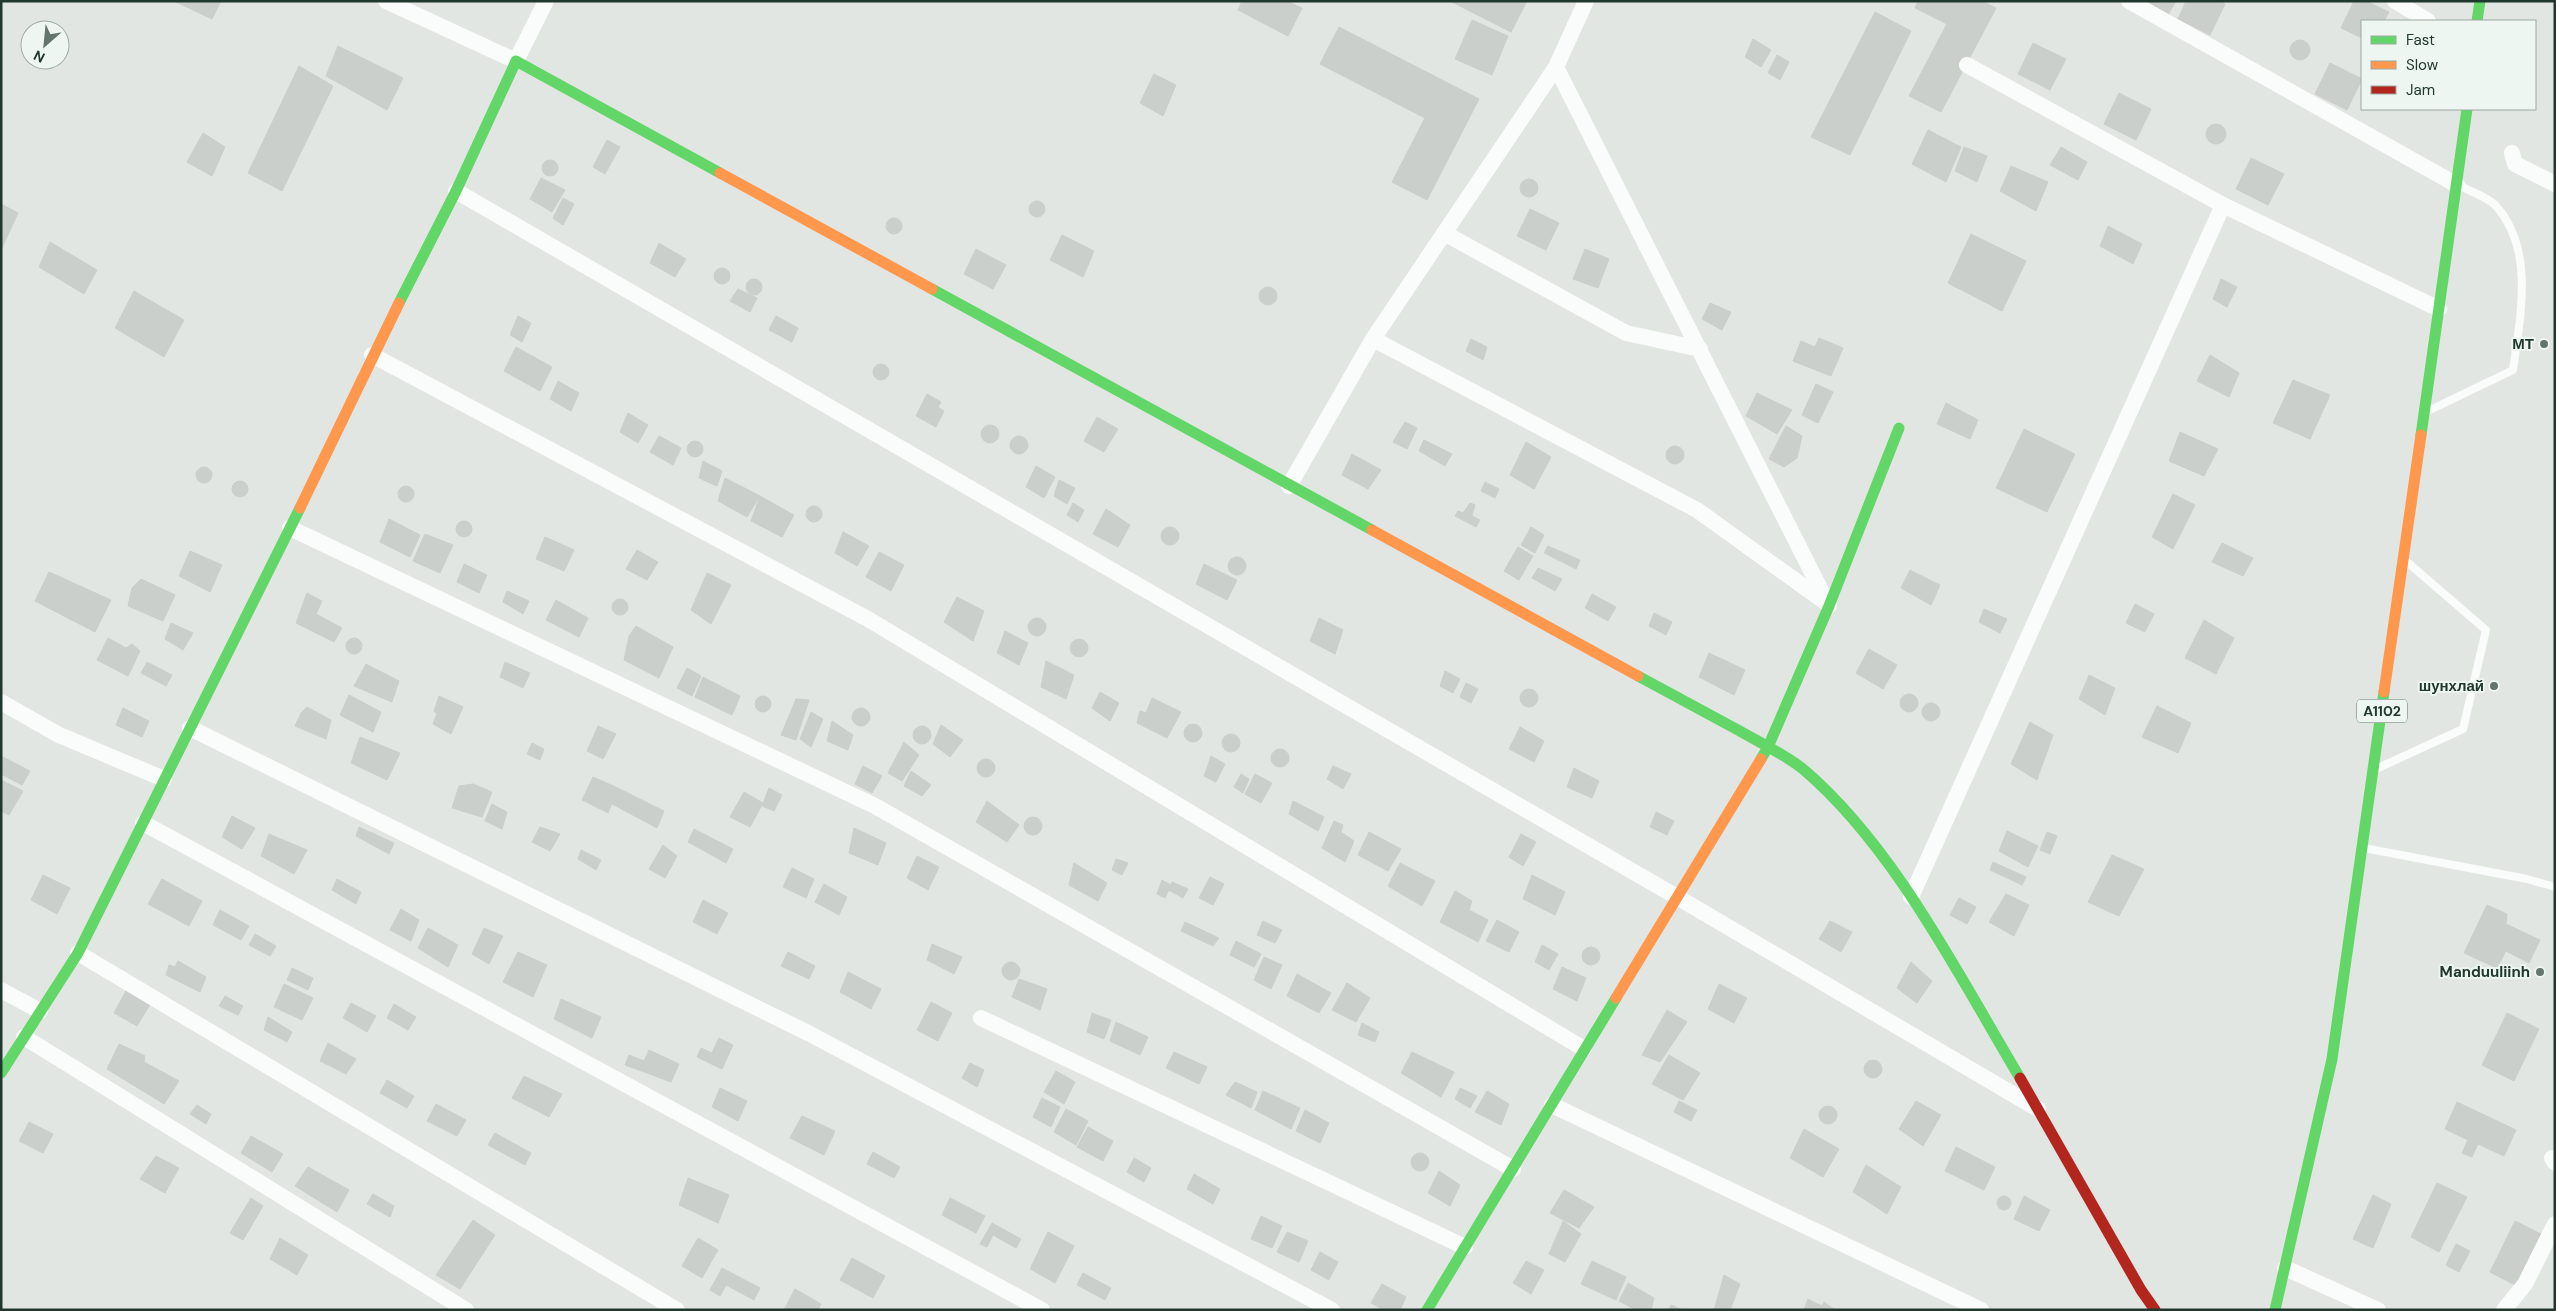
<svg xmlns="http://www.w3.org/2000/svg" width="2556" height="1311" font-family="'DM Sans',sans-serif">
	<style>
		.building { fill: #cacfcc; stroke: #cacfcc }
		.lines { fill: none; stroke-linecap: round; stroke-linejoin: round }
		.lane { stroke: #fafbfb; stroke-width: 8 }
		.street { stroke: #fafbfb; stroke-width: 16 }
		.fast { stroke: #63d668; stroke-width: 11 }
		.slow { stroke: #ff974d; stroke-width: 11 }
		.jam { stroke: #b3261e; stroke-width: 11 }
		.poi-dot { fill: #64756d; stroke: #eef6f1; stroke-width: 2 }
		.labels { text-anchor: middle; stroke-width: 4; stroke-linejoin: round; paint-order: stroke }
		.shield { fill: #eef6f1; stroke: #5e7168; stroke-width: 1 }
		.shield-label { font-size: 14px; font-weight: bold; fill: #21382e }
		.poi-label { font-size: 15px; font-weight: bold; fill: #21382e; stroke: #eef6f1; text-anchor: end }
	</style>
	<rect width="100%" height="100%" fill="#e1e6e3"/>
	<path class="building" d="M174,1H221L212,19Z
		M1242,1H1286L1302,8L1288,36L1238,10Z
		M1450,1H1527L1511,32Z
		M1918,1H1959L1947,24L1915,8Z
		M1959,1H1982L1996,8L1941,112L1909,96Z
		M2144,1H2176L2168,15Z
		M2186,1H2220L2225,4L2210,35L2178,19Z
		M2354,1H2366L2389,12L2384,21H2362V38L2341,28Z
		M1875,12L1911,31L1850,155L1811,137Z
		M1472,20L1508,36L1492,75L1455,59Z
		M1339,27L1479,99L1427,200L1392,182L1425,118L1320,64Z
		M1753,39L1771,50L1761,67L1745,57Z
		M2290 50a10 10 0 1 1 20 0a10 10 0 1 1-20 0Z
		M2033,43L2066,59L2050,90L2018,74Z
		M338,46L403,78L387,110L326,76Z
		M1777,55L1789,62L1780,80L1768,73Z
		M2330,63L2362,79L2347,110L2315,94Z
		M299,66L333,86L282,191L248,173Z
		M1154,74L1176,85L1163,116L1140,103Z
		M2119,93L2151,109L2136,140L2104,124Z
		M2206 134a10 10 0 1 1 20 0a10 10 0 1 1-20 0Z
		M1928,130L1961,147L1946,182L1912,164Z
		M203,133L225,147L212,176L187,162Z
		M607,140L620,147L605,174L593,167Z
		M1964,147L1987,156L1977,182L1955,171Z
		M2061,147L2087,162L2078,180L2050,165Z
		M2251,158L2284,174L2268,205L2236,189Z
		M542 168a8 8 0 1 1 16 0a8 8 0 1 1-16 0Z
		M2011,166L2048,182L2036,211L2000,191Z
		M541,178L565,190L552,212L530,199Z
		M1520 188a9 9 0 1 1 18 0a9 9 0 1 1-18 0Z
		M563,198L574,204L563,225L553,218Z
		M1029 209a8 8 0 1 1 16 0a8 8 0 1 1-16 0Z
		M1,204L18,213L1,250Z
		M1530,209L1559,223L1546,250L1517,236Z
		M886 226a8 8 0 1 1 16 0a8 8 0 1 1-16 0Z
		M2108,226L2142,244L2133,264L2100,246Z
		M1971,234L2026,261L2002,311L1948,283Z
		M1062,235L1094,251L1083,277L1050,260Z
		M50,242L97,270L84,294L39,267Z
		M659,243L686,259L675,277L650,263Z
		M976,249L1006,265L993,289L964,274Z
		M1585,249L1609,259L1598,288L1573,279Z
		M714 276a8 8 0 1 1 16 0a8 8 0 1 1-16 0Z
		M746 287a8 8 0 1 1 16 0a8 8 0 1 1-16 0Z
		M2221,279L2237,287L2227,307L2213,299Z
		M1259 296a9 9 0 1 1 18 0a9 9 0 1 1-18 0Z
		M738,289L757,298L750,312L730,301Z
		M134,291L184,320L164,357L115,328Z
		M1710,303L1731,312L1722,330L1702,319Z
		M518,316L531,323L522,342L510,335Z
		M776,316L798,328L792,342L769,330Z
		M1819,338L1843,348L1831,376L1793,361L1801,341L1815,347Z
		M1471,339L1487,347L1483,360L1466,351Z
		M516,347L552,367L540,391L504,371Z
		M2210,355L2239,373L2229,397L2197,381Z
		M873 372a8 8 0 1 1 16 0a8 8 0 1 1-16 0Z
		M2293,380L2330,395L2310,439L2273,423Z
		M558,381L579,393L571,411L550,399Z
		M1816,384L1833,392L1818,423L1802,415Z
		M1757,393L1792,410L1777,434L1746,416Z
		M927,394L941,402L938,407L944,411L936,427L916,416Z
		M1946,403L1978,420L1970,439L1937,424Z
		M628,413L648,425L638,443L620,432Z
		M1097,417L1118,429L1104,452L1084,441Z
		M1405,422L1417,428L1407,449L1393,442Z
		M981 434a9 9 0 1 1 18 0a9 9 0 1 1-18 0Z
		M1786,426L1802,436L1797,458L1784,467L1769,459Z
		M2024,429L2075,454L2047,512L1996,488Z
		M2180,432L2218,449L2204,476L2169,461Z
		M1010 445a9 9 0 1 1 18 0a9 9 0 1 1-18 0Z
		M659,436L681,448L673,465L650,452Z
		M1424,440L1452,454L1445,466L1419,451Z
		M687 449a8 8 0 1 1 16 0a8 8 0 1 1-16 0Z
		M1526,442L1551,457L1534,489L1510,475Z
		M1666 455a9 9 0 1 1 18 0a9 9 0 1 1-18 0Z
		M1352,454L1381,470L1368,489L1342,475Z
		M703,461L722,471L717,486L699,478Z
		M1036,466L1055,477L1044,498L1026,487Z
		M196 475a8 8 0 1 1 16 0a8 8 0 1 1-16 0Z
		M725,478L760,496L747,517L718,501Z
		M1059,480L1075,488L1067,504L1054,496Z
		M232 489a8 8 0 1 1 16 0a8 8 0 1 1-16 0Z
		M1485,482L1499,489L1495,498L1481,491Z
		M398 494a8 8 0 1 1 16 0a8 8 0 1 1-16 0Z
		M2173,494L2195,505L2173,549L2152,537Z
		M760,496L794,515L782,537L751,521Z
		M1073,503L1084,510L1078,522L1067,515Z
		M1470,503L1475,505L1472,516L1480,520L1476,527L1455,516L1458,511L1463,513Z
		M806 514a8 8 0 1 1 16 0a8 8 0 1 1-16 0Z
		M1106,509L1130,525L1118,547L1093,534Z
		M389,519L420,535L410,557L380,542Z
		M456 529a8 8 0 1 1 16 0a8 8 0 1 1-16 0Z
		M1161 536a9 9 0 1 1 18 0a9 9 0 1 1-18 0Z
		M1531,527L1544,535L1535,553L1521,545Z
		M843,532L869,546L857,566L835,553Z
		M425,534L453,545L440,573L413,561Z
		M545,537L574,550L564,571L536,559Z
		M2222,543L2253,558L2243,576L2212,562Z
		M1548,546L1580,560L1576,569L1544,553Z
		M1518,547L1533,556L1519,580L1504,571Z
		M637,550L658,562L647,580L626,569Z
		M190,551L222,565L210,592L179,576Z
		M879,552L904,565L891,591L866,577Z
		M1228 566a9 9 0 1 1 18 0a9 9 0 1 1-18 0Z
		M464,564L487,575L479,593L457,582Z
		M1204,564L1237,580L1227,600L1196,584Z
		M1538,568L1562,579L1555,591L1532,578Z
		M1910,570L1940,585L1931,605L1901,588Z
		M49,572L111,600L95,632L35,601Z
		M707,573L731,585L711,624L691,610Z
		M141,579L175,595L163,621L128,606L132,588Z
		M507,591L529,601L523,614L503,602Z
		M307,593L322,601L316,614L342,628L334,642L296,623Z
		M1592,594L1616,607L1608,621L1585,608Z
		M957,597L984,611L973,641L944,622Z
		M612 607a8 8 0 1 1 16 0a8 8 0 1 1-16 0Z
		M556,600L588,618L579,637L546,620Z
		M2135,604L2154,614L2145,632L2126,623Z
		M1984,609L2007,619L2000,633L1979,622Z
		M1654,613L1672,622L1666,635L1649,626Z
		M1028 627a9 9 0 1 1 18 0a9 9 0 1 1-18 0Z
		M1319,618L1343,630L1335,654L1310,641Z
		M2204,620L2234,638L2216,674L2185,658Z
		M171,623L193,633L183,650L165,639Z
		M636,626L673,647L659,678L624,660L629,636Z
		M1005,631L1028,643L1019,665L997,653Z
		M346 646a8 8 0 1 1 16 0a8 8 0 1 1-16 0Z
		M108,638L126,648L132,644L140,651L128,676L97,660Z
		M1070 648a9 9 0 1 1 18 0a9 9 0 1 1-18 0Z
		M1869,649L1897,665L1883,689L1856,673Z
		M1709,653L1745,670L1734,695L1699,677Z
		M1046,661L1074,675L1066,699L1041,687Z
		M147,662L172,675L166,686L141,673Z
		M505,662L530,673L523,688L500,677Z
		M366,664L399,681L392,702L354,686Z
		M687,668L701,676L692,696L677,688Z
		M1445,671L1460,679L1453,693L1440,686Z
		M2089,675L2115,688L2105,715L2079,699Z
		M703,677L740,696L732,715L695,697Z
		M1466,683L1478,689L1471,703L1460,697Z
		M1520 698a9 9 0 1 1 18 0a9 9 0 1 1-18 0Z
		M1100,692L1119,703L1110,721L1092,708Z
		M1900 703a9 9 0 1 1 18 0a9 9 0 1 1-18 0Z
		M349,695L381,712L373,732L340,715Z
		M439,696L463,707L451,734L433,724L437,714L434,711Z
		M755 704a8 8 0 1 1 16 0a8 8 0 1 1-16 0Z
		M1152,698L1181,712L1167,738L1137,723L1140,711L1146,713Z
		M796,699L809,700L796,740L781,735Z
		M1922 712a9 9 0 1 1 18 0a9 9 0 1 1-18 0Z
		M2157,706L2191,723L2178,753L2142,737Z
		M307,707L331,720L326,739L295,726L301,713Z
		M852 717a9 9 0 1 1 18 0a9 9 0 1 1-18 0Z
		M123,708L149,721L142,737L116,725Z
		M811,712L823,719L811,747L800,739Z
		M832,721L853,735L848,750L827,741Z
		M2030,722L2053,735L2037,780L2011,764Z
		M1184 733a9 9 0 1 1 18 0a9 9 0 1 1-18 0Z
		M941,725L963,740L950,757L933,744Z
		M913 735a9 9 0 1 1 18 0a9 9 0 1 1-18 0Z
		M598,726L616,734L603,759L587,751Z
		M1520,727L1544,741L1534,762L1509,749Z
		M1222 743a9 9 0 1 1 18 0a9 9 0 1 1-18 0Z
		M360,737L400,753L387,780L351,763Z
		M904,742L919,755L902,781L888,773Z
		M532,743L544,749L540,760L527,754Z
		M1271 758a9 9 0 1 1 18 0a9 9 0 1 1-18 0Z
		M1,756L30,771L22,785L1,774Z
		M1211,756L1225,764L1216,782L1204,776Z
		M977 768a9 9 0 1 1 18 0a9 9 0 1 1-18 0Z
		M863,766L882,776L872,793L855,784Z
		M1333,766L1351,774L1343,789L1327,779Z
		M1574,768L1599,781L1592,798L1567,787Z
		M911,771L931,785L922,796L904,786Z
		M1241,774L1249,779L1243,793L1234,787Z
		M1255,774L1272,783L1261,803L1245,794Z
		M593,777L618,788L608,813L582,800Z
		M1,780L23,791L9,815L1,811Z
		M473,784L492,792L482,817L452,808L459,786Z
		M618,788L664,811L657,828L612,804Z
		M769,788L782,795L774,811L762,806Z
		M744,792L763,803L750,827L730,817Z
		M987,801L1019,825L1007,842L976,822Z
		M1293,801L1324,817L1318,831L1289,814Z
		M492,804L507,812L502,829L485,821Z
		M1656,812L1674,821L1667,835L1650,827Z
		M232,816L255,828L242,849L222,837Z
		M1024 826a9 9 0 1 1 18 0a9 9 0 1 1-18 0Z
		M1334,821L1343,825L1341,832L1354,841L1345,862L1322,848Z
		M359,827L394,843L389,854L356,836Z
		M540,827L560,834L550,851L532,842Z
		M854,828L886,843L878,865L849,853Z
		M694,829L733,849L726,863L688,842Z
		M2007,831L2038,846L2028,867L1999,851Z
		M1369,832L1401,849L1388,871L1358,855Z
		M2047,832L2057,836L2050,854L2040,850Z
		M269,834L307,850L294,874L261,856Z
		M1521,834L1536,842L1523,866L1509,857Z
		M663,845L677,856L665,878L649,869Z
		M581,850L601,860L596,870L578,859Z
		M2112,855L2144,869L2119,916L2088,902Z
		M917,856L939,867L928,890L907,878Z
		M1116,859L1128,863L1122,875L1112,870Z
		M1993,862L2026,877L2022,885L1990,870Z
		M1074,863L1107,883L1098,901L1069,885Z
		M1400,863L1435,881L1422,906L1388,886Z
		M792,868L814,879L806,898L783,887Z
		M43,875L70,888L57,914L31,900Z
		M1532,875L1565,892L1555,915L1523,899Z
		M1210,877L1224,884L1213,905L1199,898Z
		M162,879L202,901L189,926L148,904Z
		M337,879L361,892L356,904L332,890Z
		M1162,880L1171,885L1165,898L1157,894Z
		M1172,882L1188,889L1183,898L1169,890Z
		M824,884L847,897L839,915L815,902Z
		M1455,891L1472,901L1469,910L1488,920L1478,942L1440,922Z
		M2006,894L2029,905L2014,936L1989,922Z
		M1959,898L1976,907L1967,924L1950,915Z
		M703,900L728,913L717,934L693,922Z
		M2487,905L2507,914L2506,924L2540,940L2529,963L2506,951L2497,968L2464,953Z
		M401,909L419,920L411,941L390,930Z
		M220,910L249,926L241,940L213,925Z
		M1497,920L1519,932L1509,952L1486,941Z
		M1263,921L1282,930L1275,943L1257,935Z
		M1830,921L1852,932L1841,952L1819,939Z
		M1185,922L1219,938L1213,946L1181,931Z
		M428,928L458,945L448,967L418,948Z
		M484,928L503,936L489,964L472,954Z
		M255,934L276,946L270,956L249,945Z
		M1236,941L1261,954L1254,967L1230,955Z
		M932,944L962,957L954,974L927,960Z
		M1542,945L1558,954L1549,970L1535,962Z
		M1582 956a9 9 0 1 1 18 0a9 9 0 1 1-18 0Z
		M518,952L547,965L533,997L503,982Z
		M788,952L815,966L809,979L781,966Z
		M1264,957L1282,965L1271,989L1254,980Z
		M178,961L206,977L200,992L166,975L169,965L175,967Z
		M1002 971a9 9 0 1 1 18 0a9 9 0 1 1-18 0Z
		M1911,962L1932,981L1917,1003L1897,988Z
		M1562,967L1586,978L1577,1001L1553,989Z
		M292,968L313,978L308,990L287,980Z
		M848,972L881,989L871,1009L840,992Z
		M1297,974L1331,993L1319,1013L1287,996Z
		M1019,979L1047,989L1040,1010L1012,997Z
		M1347,983L1370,998L1356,1022L1332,1010Z
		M284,984L313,998L302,1020L274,1007Z
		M1719,984L1747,998L1734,1023L1708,1009Z
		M127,989L151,1003L137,1026L114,1013Z
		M225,996L243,1006L238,1015L219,1006Z
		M561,999L601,1017L592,1038L554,1019Z
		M931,1002L952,1013L938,1041L917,1030Z
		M351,1003L376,1016L367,1032L343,1018Z
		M394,1004L416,1017L408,1030L387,1018Z
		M1667,1010L1687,1022L1660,1062L1642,1055Z
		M1092,1013L1111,1020L1104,1039L1087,1032Z
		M2507,1013L2539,1029L2514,1081L2482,1065Z
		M268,1017L292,1032L287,1042L264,1030Z
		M1116,1022L1148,1037L1140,1055L1110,1041Z
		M1362,1023L1379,1032L1375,1042L1358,1035Z
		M719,1038L733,1045L722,1069L697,1057L701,1048L712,1053Z
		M328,1043L356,1059L346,1074L320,1061Z
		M119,1044L145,1056L144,1062L179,1081L164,1104L107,1069Z
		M649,1050L679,1064L671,1082L625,1065L629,1055L644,1061Z
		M1174,1052L1207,1067L1199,1084L1166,1068Z
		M1412,1052L1454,1072L1441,1097L1401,1073Z
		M1669,1055L1700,1073L1683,1100L1652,1084Z
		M1864 1069a9 9 0 1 1 18 0a9 9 0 1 1-18 0Z
		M970,1063L984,1070L977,1087L962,1078Z
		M1056,1071L1075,1082L1064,1104L1044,1092Z
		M524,1076L562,1094L549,1117L512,1098Z
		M387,1080L414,1096L407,1108L380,1093Z
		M1235,1082L1257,1092L1251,1108L1226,1095Z
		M720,1088L747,1101L738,1121L712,1107Z
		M1460,1088L1477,1096L1470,1108L1455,1099Z
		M1263,1091L1300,1108L1291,1129L1255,1110Z
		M1487,1091L1509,1104L1501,1125L1475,1112Z
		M1042,1098L1060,1107L1051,1127L1033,1117Z
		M1679,1101L1697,1110L1691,1121L1674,1112Z
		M1916,1101L1941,1115L1923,1146L1899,1129Z
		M2457,1102L2516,1130L2504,1156L2478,1144L2472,1157L2462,1153L2468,1140L2445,1129Z
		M436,1104L466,1120L457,1136L427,1121Z
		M197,1105L211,1114L206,1124L190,1114Z
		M1819 1115a9 9 0 1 1 18 0a9 9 0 1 1-18 0Z
		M1066,1109L1088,1121L1076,1145L1054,1132Z
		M1305,1110L1329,1123L1320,1143L1296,1131Z
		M802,1116L835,1131L824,1155L790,1138Z
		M29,1122L53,1134L43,1153L19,1141Z
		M1088,1127L1113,1141L1103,1161L1077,1147Z
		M1804,1129L1839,1149L1823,1177L1790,1158Z
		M495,1133L531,1153L525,1165L488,1145Z
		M251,1136L283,1154L272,1172L241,1153Z
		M1956,1147L1995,1167L1984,1190L1945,1171Z
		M873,1152L900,1167L894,1178L867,1164Z
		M1411 1162a9 9 0 1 1 18 0a9 9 0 1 1-18 0Z
		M156,1156L179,1168L165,1193L140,1179Z
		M1134,1158L1151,1168L1144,1182L1127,1172Z
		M1866,1165L1901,1187L1887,1214L1853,1192Z
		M308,1167L349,1190L337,1212L295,1186Z
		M1439,1171L1460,1185L1450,1206L1428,1193Z
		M1194,1174L1220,1189L1213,1204L1187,1189Z
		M688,1178L729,1195L718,1223L679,1205Z
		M2437,1183L2467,1197L2439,1252L2411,1237Z
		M1564,1190L1594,1207L1579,1228L1550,1213Z
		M373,1194L394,1206L390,1217L367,1204Z
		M2373,1195L2391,1204L2373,1248L2353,1239Z
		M1997 1203a7 7 0 1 1 14 0a7 7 0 1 1-14 0Z
		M2024,1196L2050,1210L2039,1231L2014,1219Z
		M251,1198L263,1206L243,1240L230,1233Z
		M950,1198L985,1216L976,1233L942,1215Z
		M1261,1216L1282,1226L1272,1248L1251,1239Z
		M473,1220L495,1235L460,1289L436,1275Z
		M1563,1221L1581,1234L1565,1262L1549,1254Z
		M2515,1221L2541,1234L2517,1286L2490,1272Z
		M992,1223L1021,1239L1016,1248L993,1235L987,1247L980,1244Z
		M1048,1232L1074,1246L1055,1283L1030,1269Z
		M1287,1232L1308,1241L1299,1262L1277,1252Z
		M280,1238L308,1255L297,1275L270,1259Z
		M698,1238L718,1250L702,1278L682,1266Z
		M2456,1244L2470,1251L2459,1272L2446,1265Z
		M1320,1252L1338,1262L1329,1280L1311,1270Z
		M852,1258L885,1276L873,1298L840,1280Z
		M1526,1261L1544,1270L1531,1294L1513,1283Z
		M1592,1261L1626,1277L1616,1300L1581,1284Z
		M722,1268L760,1288L754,1300L726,1285L720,1296L710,1290Z
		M1083,1273L1111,1288L1105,1300L1077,1285Z
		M1724,1275L1740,1284L1730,1310H1714Z
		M1628,1283L1654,1298L1651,1310H1636L1619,1301Z
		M1382,1284L1406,1297L1400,1310H1384L1371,1303Z
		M795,1289L821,1304L818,1310H784Z
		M1808,1299L1822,1306L1820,1310H1804Z
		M1824,1302L1835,1310H1820Z
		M1671,1305L1682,1310H1669Z"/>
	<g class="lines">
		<path class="lane" d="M2428,411L2513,370C2520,318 2535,251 2497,207C2490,198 2471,192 2461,186
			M2378,768L2463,729L2486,630L2407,562
			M2364,848L2527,879L2555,887"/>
		<path class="street" d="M386,1L516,61L546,1
			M2129,1L2457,185
			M2395,1L2428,21
			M1967,65L2223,205L2439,309
			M1556,67L1829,606
			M2512,153L2515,164L2555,184
			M456,191L1677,897L2038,1109
			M1444,233L1626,333L1700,349
			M1373,339L1697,510L1828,604
			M372,355L868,619L1584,1049
			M1289,486L1373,339L1556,67L1586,1
			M290,528L875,806L1513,1169
			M1,702L59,735L164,779
			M190,728L810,1034L1332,1310
			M143,823L1042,1310
			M1911,897L2223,205
			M78,953L677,1310
			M1,990L40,1011
			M981,1018L1465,1247
			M24,1037L466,1310
			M1552,1105L1981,1310
			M2552,1158L2555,1163
			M2285,1268L2378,1310
			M2504,1310L2525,1284L2555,1224"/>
		<path class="fast" d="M2477,21L2480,1
			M932,289L1372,530
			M399,303L456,191L516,61L720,173
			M2421,435L2467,109
			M1638,676C1671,694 1705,712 1738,730C1759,742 1784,754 1803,769C1894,846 1959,976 2020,1078
			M1761,759L1768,747L1829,606L1899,428
			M1,1073L78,953L300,508
			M1427,1310L1616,998
			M2275,1310L2332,1059L2384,692"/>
		<path class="slow" d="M720,173L932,289
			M300,508L399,303
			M1372,530L1638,676
			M2384,692L2421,435
			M1616,998L1761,759"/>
		<path class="jam" d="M2020,1078L2141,1290L2155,1310"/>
	</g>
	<g class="poi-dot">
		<circle cx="2544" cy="344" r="5"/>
		<circle cx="2494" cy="686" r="5"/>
		<circle cx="2540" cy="972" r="5"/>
	</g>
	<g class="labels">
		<rect class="shield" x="2357" y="699.5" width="50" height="23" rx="4"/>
		<g class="shield-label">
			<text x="2382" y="716">A1102</text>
		</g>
		<g class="poi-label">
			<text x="2534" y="349">МТ</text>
			<text x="2484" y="691">шунхлай</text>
			<text x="2530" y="977">Manduuliinh</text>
		</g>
	</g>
	<rect width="2556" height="1311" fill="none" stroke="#21382e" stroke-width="5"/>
	<rect x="2361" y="20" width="175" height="90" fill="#eef6f1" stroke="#9caaa3"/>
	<rect x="2371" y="36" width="25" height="8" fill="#63d668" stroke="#9caaa3"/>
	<text x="2406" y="45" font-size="15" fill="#21382e">Fast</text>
	<rect x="2371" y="61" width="25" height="8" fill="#ff974d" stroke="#9caaa3"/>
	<text x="2406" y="70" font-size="15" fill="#21382e">Slow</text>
	<rect x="2371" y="86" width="25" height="8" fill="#b3261e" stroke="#9caaa3"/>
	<text x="2406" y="95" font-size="15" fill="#21382e">Jam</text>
	<g transform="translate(45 45) rotate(207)"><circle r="24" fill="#eef6f1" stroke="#9caaa3"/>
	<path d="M0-4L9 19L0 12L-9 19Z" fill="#64756d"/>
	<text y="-8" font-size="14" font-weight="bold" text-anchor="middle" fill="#21382e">N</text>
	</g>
</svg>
